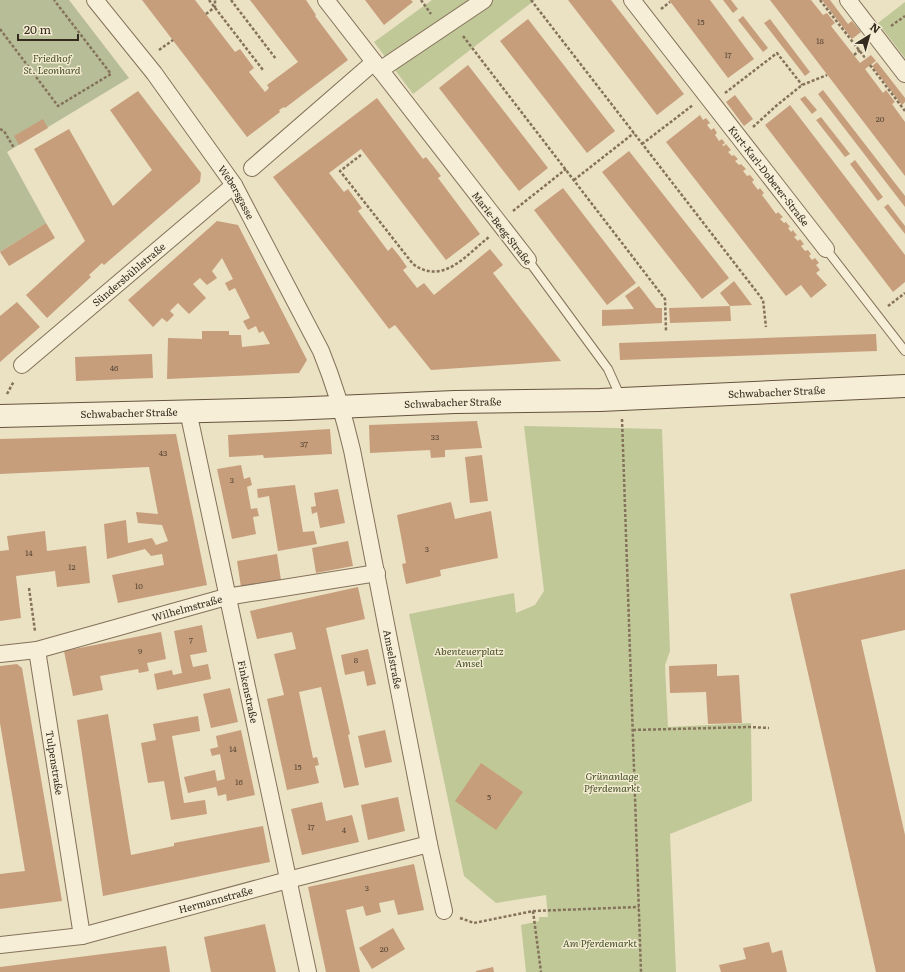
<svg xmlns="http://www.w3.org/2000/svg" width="905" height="972" font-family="Literata,serif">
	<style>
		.green { fill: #c0c898 }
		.cemetery { fill: #b7bd97 }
		.building { fill: #c69e7c }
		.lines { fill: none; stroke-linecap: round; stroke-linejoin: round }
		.lane-casing { stroke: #84725b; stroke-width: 10 }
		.street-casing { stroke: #84725b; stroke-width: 18 }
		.secondary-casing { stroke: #65543e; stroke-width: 24 }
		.path { stroke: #84725b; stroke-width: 2.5; stroke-dasharray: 3 2; stroke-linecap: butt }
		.lane { stroke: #f6eed6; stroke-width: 8 }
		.street { stroke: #f6eed6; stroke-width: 16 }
		.secondary { stroke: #f6eed6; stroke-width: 22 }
		.labels { text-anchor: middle; stroke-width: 3; stroke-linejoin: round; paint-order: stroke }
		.number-label { font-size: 8px; fill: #594736 }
		.park-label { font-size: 10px; font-style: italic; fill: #445026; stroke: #f3ebd2 }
		.street-label { font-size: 10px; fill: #352a1e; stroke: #f3ebd2 }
	</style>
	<rect width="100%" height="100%" fill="#ebe1c3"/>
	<path class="green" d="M432,0H535L413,94L374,42Z
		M905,2V58L878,23Z
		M524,426L662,429L670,651L665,665L668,727L751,723L752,801L670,834L676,972H526L521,925L539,921V917H548L546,895L496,903L464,876L409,614L514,593L516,613L535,605L544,591Z"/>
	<path class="cemetery" d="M0,0H69L129,78L7,152L46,223L0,252Z"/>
	<path class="building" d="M142,0H195L235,52L240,49L254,68L249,72L265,92L269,88L267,85L298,62L250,0H306L316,15L315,16L348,60L285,108L284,107L279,110L280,112L247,137Z
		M365,0H411L413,2L384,25Z
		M568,0H611L684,94L657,115Z
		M669,0H710L754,59L728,78Z
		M723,0H731L738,9L733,13Z
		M770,0H811L823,15L827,13L835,23L831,26L860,63L871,55L876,61L865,69L883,93L886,90L895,102L892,104L905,122V176Z
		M822,0H830L848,24L852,21L861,32L852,39Z
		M743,16L768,48L763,52L738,20Z
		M528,19L615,131L587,153L500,41Z
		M770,19L810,72L805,76L764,23Z
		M877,62L905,98V102L902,105L872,66Z
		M468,65L548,168L519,191L439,88Z
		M823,90L905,196V207L818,94Z
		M138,91L201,173L200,182L104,265L102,263L89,275L91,277L47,318L26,295L85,241L34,149L69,129L113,206L152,170L110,110Z
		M735,95L753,119L744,126L726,102Z
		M805,96L817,110L812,114L800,99Z
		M377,98L423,159L426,157L434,167L441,176L438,178L480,234L446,260L361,149L329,173L344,192L348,189L362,208L358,211L388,251L392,247L400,257L407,267L403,270L417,288L424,283L434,295L490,249L503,265L493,273L561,361L431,370L395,325L389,329L273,177Z
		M790,105L905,255V282L893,292L765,125Z
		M700,115L703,120L706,118L710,123L707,125L711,130L714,128L717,133L715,135L719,141L722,139L725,143L722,145L724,146L726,144L731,150L728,152L732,156L734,155L738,159L735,161L739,165L741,164L746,169L743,171L747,176L750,175L754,180L752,182L758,190L760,188L764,193L762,195L768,203L776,214L778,212L783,217L780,219L784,223L786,222L790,227L788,228L791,232L793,230L795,233L797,235L794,237L798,241L800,239L804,244L801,246L805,251L808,250L811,254L809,256L812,260L815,258L819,263L816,265L820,270L816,273L827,285L811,298L801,285L786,296L666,142Z
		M821,117L850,154L845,157L816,120Z
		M43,119L48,128L19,145L14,136Z
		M629,151L729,278L702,299L602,172Z
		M855,160L883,197L878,201L850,164Z
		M563,188L636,283L607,305L534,210Z
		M888,204L905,226V234L884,207Z
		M217,221L238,225L307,360L299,373L167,379L168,338L202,339V331H229V335H241L242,347L270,344L263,331L259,333L256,326L248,330L243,321L250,318L235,288L229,291L225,283L233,279L222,258L212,271L217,278L207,285L200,278L193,284L206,298L189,314L178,303L170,311L174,315L167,322L162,318L153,327L128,300Z
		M46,223L55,238L9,266L0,252Z
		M734,281L752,305L730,306L731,321L670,323L669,308L730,306L720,293Z
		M639,286L656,308H662V323L602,326V310L634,309L625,296Z
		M17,302L40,327L0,362V316Z
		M876,334L877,351L620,360L619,343Z
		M152,354L153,378L76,381L75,357Z
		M477,421L482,448L445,450V457L431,458L430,450L370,453L369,425Z
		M330,429L332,454L264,458L263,455L229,457L228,435Z
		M176,434L207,585L118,603L112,575L164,565L162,554L151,556L145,549L107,559L104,524L126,520L128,543L152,538L156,545L168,541L162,525L138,523L136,512L158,514L149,467L0,474V439Z
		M482,455L488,501L470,503L465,457Z
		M241,465L244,479L250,477L252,485L247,487L251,509L257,508L259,516L253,517L256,534L232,539L217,469Z
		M295,485L303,532L314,531L317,544L278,551L269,496L258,498L257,489Z
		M338,489L345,523L320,528L317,512L312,514L311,507L316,506L314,493Z
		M451,502L455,519L491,511L498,558L440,570L441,576L406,584L402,564L406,563L397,515Z
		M45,531L47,551L86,546L90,583L57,587L55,571L16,576L21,618L0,621V551L9,550L7,536Z
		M348,541L353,566L316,573L312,548Z
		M277,554L281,580L241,587L237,561Z
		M905,569V630L861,640L905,835V972H876L790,594Z
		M358,587L365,619L326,628L350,734L348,735L359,785L344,788L321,687L299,692L313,758L317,757L319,765L315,766L319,783L287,790L267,699L284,695L274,654L296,649L292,632L257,639L250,611Z
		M202,625L207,652L190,655L193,667L208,664L211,679L157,690L154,674L172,670L173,675L182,673L174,631Z
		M161,632L166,659L147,663L149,671L139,673L138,669L100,676L103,690L73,696L64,651Z
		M368,649L376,684L367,686L364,671L345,675L341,655Z
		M17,664L22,668L62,901L0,909V874L25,871L0,723V666Z
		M717,664V676L739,675L742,723L708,724L706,692L670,693L669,666Z
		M230,688L238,722L211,728L203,694Z
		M108,714L131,855L174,846V843L263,826L270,862L103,896L77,720Z
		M198,716L200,731L172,736L184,803L205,800L207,814L171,820L164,781L148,783L141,743L156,740L153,724Z
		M241,730L255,795L227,801L226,794L218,796L216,787L188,793L184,777L215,770L217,781L225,779L220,754L212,756L210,749L218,747L216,736Z
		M385,730L392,762L365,768L358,736Z
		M481,763L523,792L496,830L455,801Z
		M398,797L405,831L368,840L361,805Z
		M322,802L326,821L352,815L359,842L302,855L291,809Z
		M414,864L424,910L398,915L394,900L379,903L381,912L366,916L363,906L346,910L360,972H326L308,887Z
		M265,924L276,972H211L204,937Z
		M393,928L405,949L372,969L359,948Z
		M769,942L772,953L782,950L787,972H721L719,965L746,959L743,948Z
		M166,946L170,972H0V967Z
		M493,967L494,972H476V971Z"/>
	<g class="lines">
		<defs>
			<path id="lane" d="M826,249L905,351
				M528,260L608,369L621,398"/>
			<g id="street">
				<path id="s1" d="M95,0L154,73L234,185L321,351C334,383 344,416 352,450L429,844L444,911"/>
				<path d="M326,0L528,260"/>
				<path id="s2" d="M632,0L826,249"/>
				<path d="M848,0L905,74"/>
				<path d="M380,70L484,0"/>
				<path d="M252,168L374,62"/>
				<path id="s3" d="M22,365L234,185"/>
				<path id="s4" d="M188,411L308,972"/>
				<path id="s5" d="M37,650L82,936"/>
				<path id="s6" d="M0,654L37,650L226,597L377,573"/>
				<path id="s7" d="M0,945L82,936L288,880L429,844"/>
			</g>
			<g id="secondary">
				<path id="s8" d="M0,416L288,409L455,402L600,400L905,386"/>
			</g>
		</defs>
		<use href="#lane" class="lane-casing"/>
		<use href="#street" class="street-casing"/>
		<use href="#secondary" class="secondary-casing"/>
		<path class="path" d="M209,0L263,70
			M231,0L276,59
			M421,0L431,14
			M531,0L763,300L766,327
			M820,0L866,59
			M661,9L670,2
			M206,14L215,7V0
			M891,26L905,16
			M0,29L58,106L111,74L54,0
			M463,36L665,299L666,331
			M159,50L173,40
			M854,55L860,50
			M870,65L905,111
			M725,93L777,53L802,85
			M753,127L776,106L802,85L827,75
			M0,129L4,131L14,148
			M642,144L693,105
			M361,155L340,171L413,264C443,286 466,255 489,237
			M574,180L634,133
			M513,211L566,169
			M888,306L905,293
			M7,394L14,381
			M622,419L641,972
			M29,588L35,631
			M633,730L750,727L769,728
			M533,911L541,972
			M460,918L474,923L533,911L639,907"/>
		<use href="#lane" class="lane"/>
		<use href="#street" class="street"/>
		<use href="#secondary" class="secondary"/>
	</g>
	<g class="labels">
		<g class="number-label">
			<text x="701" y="25">15</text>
			<text x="820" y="44">18</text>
			<text x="728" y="58">17</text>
			<text x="880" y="122">20</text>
			<text x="114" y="371">46</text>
			<text x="435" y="440">33</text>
			<text x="304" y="447">37</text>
			<text x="163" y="456">43</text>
			<text x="232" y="483">3</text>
			<text x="427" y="552">3</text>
			<text x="29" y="556">14</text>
			<text x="72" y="570">12</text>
			<text x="139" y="589">10</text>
			<text x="191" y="643">7</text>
			<text x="140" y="654">9</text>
			<text x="356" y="663">8</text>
			<text x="233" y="752">14</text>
			<text x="298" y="770">15</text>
			<text x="239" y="785">16</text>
			<text x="489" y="800">5</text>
			<text x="311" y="830">17</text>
			<text x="344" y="833">4</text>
			<text x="367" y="891">3</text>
			<text x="384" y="952">20</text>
		</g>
		<g class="park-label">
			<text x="52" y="62">Friedhof<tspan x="52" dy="12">St. Leonhard</tspan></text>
			<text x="469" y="655">Abenteuerplatz<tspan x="469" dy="12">Amsel</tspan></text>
			<text x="612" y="780">Grünanlage<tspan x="612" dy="12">Pferdemarkt</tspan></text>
			<text x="600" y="947">Am Pferdemarkt</text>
		</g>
		<g class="street-label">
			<text dy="4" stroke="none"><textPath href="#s2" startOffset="223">Kurt-Karl-Doberer-Straße</textPath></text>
			<text dy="4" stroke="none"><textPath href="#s1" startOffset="239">Webersgasse</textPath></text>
			<text transform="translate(502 228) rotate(52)" y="4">Marie-Beeg-Straße</text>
			<text dy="4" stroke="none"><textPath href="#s3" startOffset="140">Sündersbühlstraße</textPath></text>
			<text dy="4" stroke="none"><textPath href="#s8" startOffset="777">Schwabacher Straße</textPath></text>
			<text dy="4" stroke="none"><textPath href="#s8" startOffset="453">Schwabacher Straße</textPath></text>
			<text dy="4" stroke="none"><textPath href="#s8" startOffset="129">Schwabacher Straße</textPath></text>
			<text dy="4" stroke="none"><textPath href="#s6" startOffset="193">Wilhelmstraße</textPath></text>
			<text dy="4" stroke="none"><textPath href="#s1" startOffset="736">Amselstraße</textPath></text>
			<text dy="4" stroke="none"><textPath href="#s4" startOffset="287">Finkenstraße</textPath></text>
			<text dy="4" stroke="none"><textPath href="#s5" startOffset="114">Tulpenstraße</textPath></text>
			<text dy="4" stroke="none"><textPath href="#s7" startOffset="221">Hermannstraße</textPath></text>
		</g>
	</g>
	<g transform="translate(869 36) rotate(37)" stroke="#f3ebd2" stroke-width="3" paint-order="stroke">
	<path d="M0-3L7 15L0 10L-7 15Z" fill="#352a1e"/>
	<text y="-6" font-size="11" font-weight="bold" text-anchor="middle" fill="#352a1e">N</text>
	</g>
	<path d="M18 34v6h60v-6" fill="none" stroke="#352a1e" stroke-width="2"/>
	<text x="24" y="34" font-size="12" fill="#352a1e" stroke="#f3ebd2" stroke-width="3" paint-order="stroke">20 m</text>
</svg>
